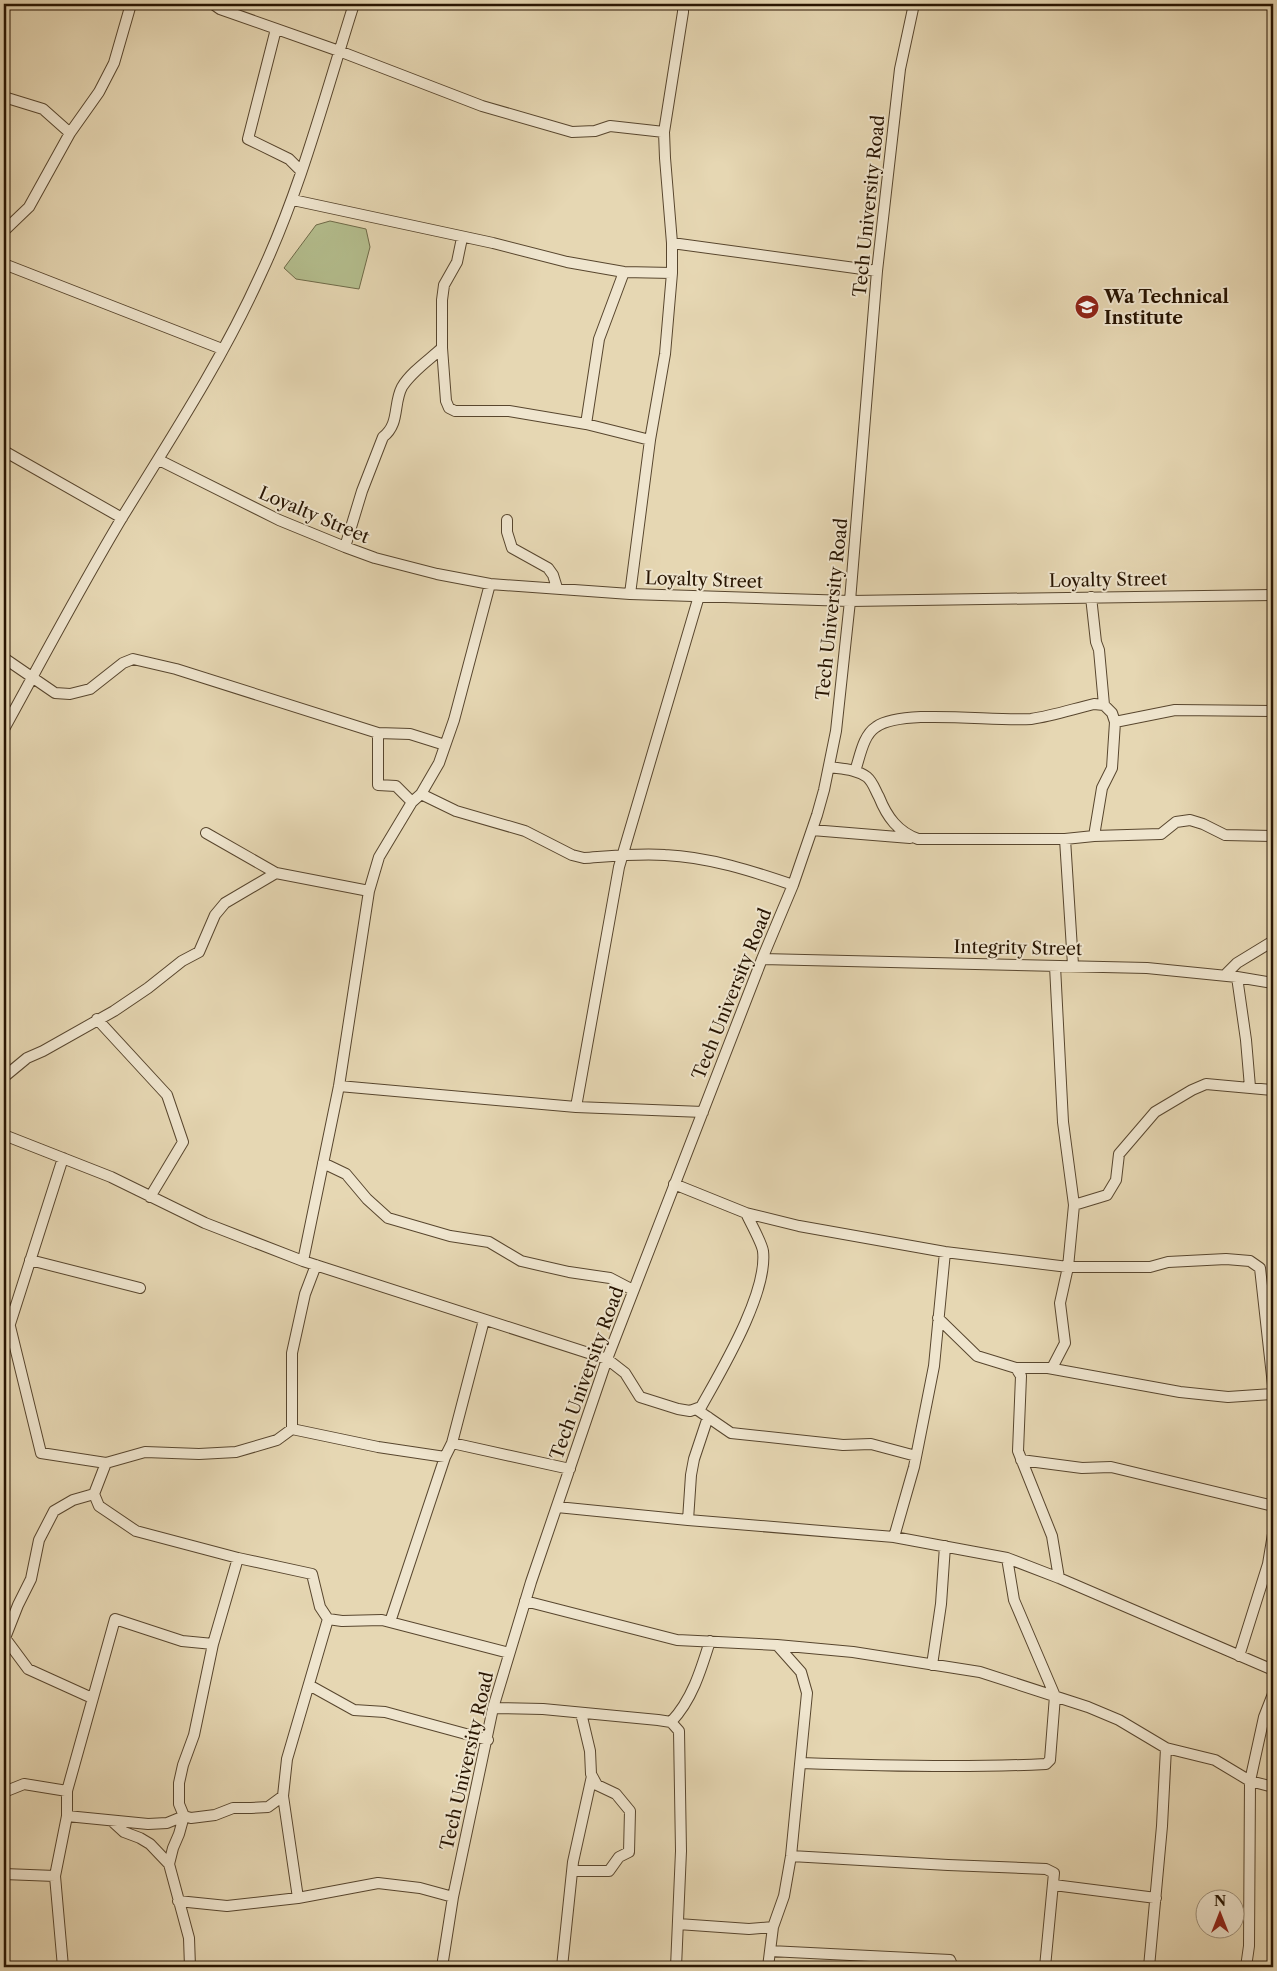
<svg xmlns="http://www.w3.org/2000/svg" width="1277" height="1971" font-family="'Libre Caslon Text',serif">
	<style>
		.green { fill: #b4be8e; stroke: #6e6a48 }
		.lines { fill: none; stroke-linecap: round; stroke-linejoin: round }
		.minor-casing { stroke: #58462e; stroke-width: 12 }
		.minor { stroke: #efe5ce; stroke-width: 10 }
		.labels { text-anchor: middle; stroke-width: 4; stroke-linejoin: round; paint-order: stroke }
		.street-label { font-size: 18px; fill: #281502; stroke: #efe5ce }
		.poi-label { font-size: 18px; font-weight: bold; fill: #281502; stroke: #efe5ce; text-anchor: start }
	</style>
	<rect width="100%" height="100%" fill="#e6d7b3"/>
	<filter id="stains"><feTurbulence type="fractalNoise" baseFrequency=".004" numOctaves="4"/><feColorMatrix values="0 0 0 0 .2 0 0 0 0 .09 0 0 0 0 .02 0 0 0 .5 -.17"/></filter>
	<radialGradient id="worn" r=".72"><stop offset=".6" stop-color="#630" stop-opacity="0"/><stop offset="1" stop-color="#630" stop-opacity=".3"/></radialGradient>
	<path class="green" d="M330,221L366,229L370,247L359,289L296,279L284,268L316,225Z"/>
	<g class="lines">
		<defs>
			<path id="minor" d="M213,4L220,9L339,51L482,106L572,132L595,131L610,126L664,132
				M276,29L248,139L289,159L301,171
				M4,97L43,109L70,133
				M293,200L493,243L567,262L624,272L672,273
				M4,231L29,207L70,133L99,92L114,63L131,4
				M462,238L457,262L444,285L442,300V348L446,401L449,408L455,411H509L586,424L650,440
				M672,243L877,271
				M4,264L222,349
				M586,424L599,339L624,272
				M4,451L122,518
				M159,460L279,520L345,547L375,558L437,574L490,584L630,594L850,601L1273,595
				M507,520V532L512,548L548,568L553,575L557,588
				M345,547L362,491L383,437C400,424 393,404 402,387C411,372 429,360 442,348
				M630,594L650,440L665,354L672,273V243L665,158L664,132L683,12V4
				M1091,597L1096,642L1099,650L1104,705
				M4,658L55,693L70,694L90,689L123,663L133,659L176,669L378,733L410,734L445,745
				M1115,722L1175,710L1273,711
				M4,729C43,658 81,586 123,516C171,438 222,360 260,276C301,189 325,95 354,4
				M378,733V785L396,786L412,802
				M829,767C842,769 856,769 867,777C873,782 875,790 879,797C887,817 898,832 918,839H1065L1094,836L1161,834L1176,822L1190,820L1203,824L1225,835L1273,836
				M855,771C860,757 863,735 876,727C903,708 994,722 1031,719C1052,716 1073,709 1094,704L1104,705L1112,713L1115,722L1112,768L1102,788L1094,836
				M421,794L456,811L525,831L572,855L584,858C611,856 638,853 665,855C709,857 752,871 793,885
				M812,830L910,838
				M206,833L276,873L369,891
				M1065,839L1073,965
				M762,959L1147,968L1237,977L1273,983
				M1224,976L1237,963L1273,941
				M1237,977L1246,1040L1250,1087
				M97,1019L167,1095L183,1142L150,1197
				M4,1077L27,1058L43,1051L114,1011L148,988L182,961L199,952L215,915L225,903L276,873
				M339,1086L576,1107L703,1112
				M576,1107L619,867L699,596
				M4,1135L111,1177L205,1223L303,1261L607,1359L625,1373L640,1397L678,1409L690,1411L701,1407C721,1371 768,1293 763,1251C762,1243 750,1222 746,1213
				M323,1163L346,1174L367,1199L388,1218L450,1236L489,1242L521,1261L569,1272L610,1278L633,1290
				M674,1184L746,1213L799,1226L945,1252L1068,1267H1150L1168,1262L1226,1259L1250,1261L1260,1268L1273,1385
				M1074,1205L1107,1195L1116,1180L1119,1154L1155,1112L1192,1090L1206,1084L1273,1090
				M30,1260L140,1288
				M303,1261L339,1086L369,891L379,857L412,802L421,794L439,763L454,720L490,584
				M4,1302L41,1453L106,1463L145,1452L199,1454L236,1452L277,1440L292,1429L378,1447L445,1457L452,1443L484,1320
				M938,1318L977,1356L1016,1368L1021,1376L1018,1451L1052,1536L1059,1578
				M10,1324L63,1158
				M1016,1368H1048L1180,1392L1228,1397L1273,1394
				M1052,1368L1065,1343L1060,1303L1068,1267L1074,1205L1063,1122L1055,966
				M696,1409L731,1433L843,1445L871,1444L916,1456
				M292,1429V1353L305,1294L316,1265
				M452,1443L570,1469
				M1021,1460L1082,1468L1111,1467L1273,1506
				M94,1494L99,1506L136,1531L238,1558L312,1574L320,1607L328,1619L342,1621L382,1620L509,1653
				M557,1507L688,1520L894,1537L1007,1558L1059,1578L1273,1670
				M688,1520L691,1475L694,1459L708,1417
				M894,1537L914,1467L934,1366L945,1252
				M525,1601L677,1640L777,1645L801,1672L807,1693L791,1856L784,1896L773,1927L768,1967
				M390,1622L445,1457
				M777,1645L853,1652L980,1672L1088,1707L1119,1720L1166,1748L1215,1760L1250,1781L1273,1787
				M1239,1656L1268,1564L1273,1534
				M932,1665L941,1604L945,1546
				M309,1685L354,1710L385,1712L488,1740
				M92,1698L28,1669L5,1638L18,1605L31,1579L39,1540L54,1511L73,1500L94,1494L106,1463
				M493,1708L543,1709L658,1720L671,1722L679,1731L681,1851L676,1967
				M671,1722C692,1700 701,1670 710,1641
				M801,1763C883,1766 964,1768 1046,1764L1050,1760L1055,1696L1014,1600L1007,1558
				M4,1792L24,1784L67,1791
				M67,1816L148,1824L167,1823L184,1816L191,1818L215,1815L233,1808H251L268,1807L283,1796
				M112,1821L124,1832L140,1838L150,1844L169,1864
				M791,1856L948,1865L1046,1869L1054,1873L1045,1967
				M572,1871H609L619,1857L629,1852L630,1811L616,1794L597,1785L591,1774L590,1751L581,1713
				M4,1874L55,1876
				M1054,1885L1156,1898
				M298,1898L283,1796L287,1759L328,1619
				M178,1901L227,1906L298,1898L378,1883L420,1888L453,1897
				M678,1924L749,1929L773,1927
				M770,1951L950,1960L953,1967
				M63,1967L55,1876L67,1816V1791L115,1619L182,1641L213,1644
				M190,1967L189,1938L169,1864L173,1848L179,1834L184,1816L179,1804V1783L183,1765L194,1735L213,1644L238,1558
				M442,1967L453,1897L493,1708L531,1582L607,1359L762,959L793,885L817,815L824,790L836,731L850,601L877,271L900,69L914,4
				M562,1967L573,1862L592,1776
				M1149,1967L1162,1826L1166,1748
				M1246,1967L1249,1946L1250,1781L1264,1717L1273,1694"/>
		</defs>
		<use href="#minor" class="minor-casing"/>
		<use href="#minor" class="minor"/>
	</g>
	<defs>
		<symbol id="school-disc" viewBox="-11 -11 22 22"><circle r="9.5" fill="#8f2418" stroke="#efe5ce"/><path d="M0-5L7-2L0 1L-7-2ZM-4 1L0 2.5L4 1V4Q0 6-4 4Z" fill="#fff"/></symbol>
	</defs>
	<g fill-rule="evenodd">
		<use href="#school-disc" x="1073" y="293" width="28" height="28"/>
	</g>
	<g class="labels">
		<g class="street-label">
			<text transform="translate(869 206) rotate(-84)" y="6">Tech University Road</text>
			<text transform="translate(314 515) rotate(23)" y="6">Loyalty Street</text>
			<text transform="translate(704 580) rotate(2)" y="6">Loyalty Street</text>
			<text transform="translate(1108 580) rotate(-1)" y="6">Loyalty Street</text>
			<text transform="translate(832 609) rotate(-84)" y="6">Tech University Road</text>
			<text transform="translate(1018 948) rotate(1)" y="6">Integrity Street</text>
			<text transform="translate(732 994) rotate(-68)" y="6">Tech University Road</text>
			<text transform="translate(587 1373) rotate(-70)" y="6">Tech University Road</text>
			<text transform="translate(467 1761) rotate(-77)" y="6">Tech University Road</text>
		</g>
		<g class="poi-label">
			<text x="1104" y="303">Wa Technical<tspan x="1104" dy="21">Institute</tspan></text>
		</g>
	</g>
	<rect width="1277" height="1971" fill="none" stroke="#e6d7b3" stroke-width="20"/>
	<rect x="5" y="5" width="1267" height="1961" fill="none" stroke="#281502" stroke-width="2.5"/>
	<rect x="10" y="10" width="1257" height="1951" fill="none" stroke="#281502"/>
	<g transform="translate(1220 1914)"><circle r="24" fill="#efe5ce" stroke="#9f927c"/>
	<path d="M0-4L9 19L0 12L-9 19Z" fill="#8f2418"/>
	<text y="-8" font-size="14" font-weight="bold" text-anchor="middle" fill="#281502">N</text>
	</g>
	<rect width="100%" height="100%" filter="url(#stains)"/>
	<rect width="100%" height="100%" fill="url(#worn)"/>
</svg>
